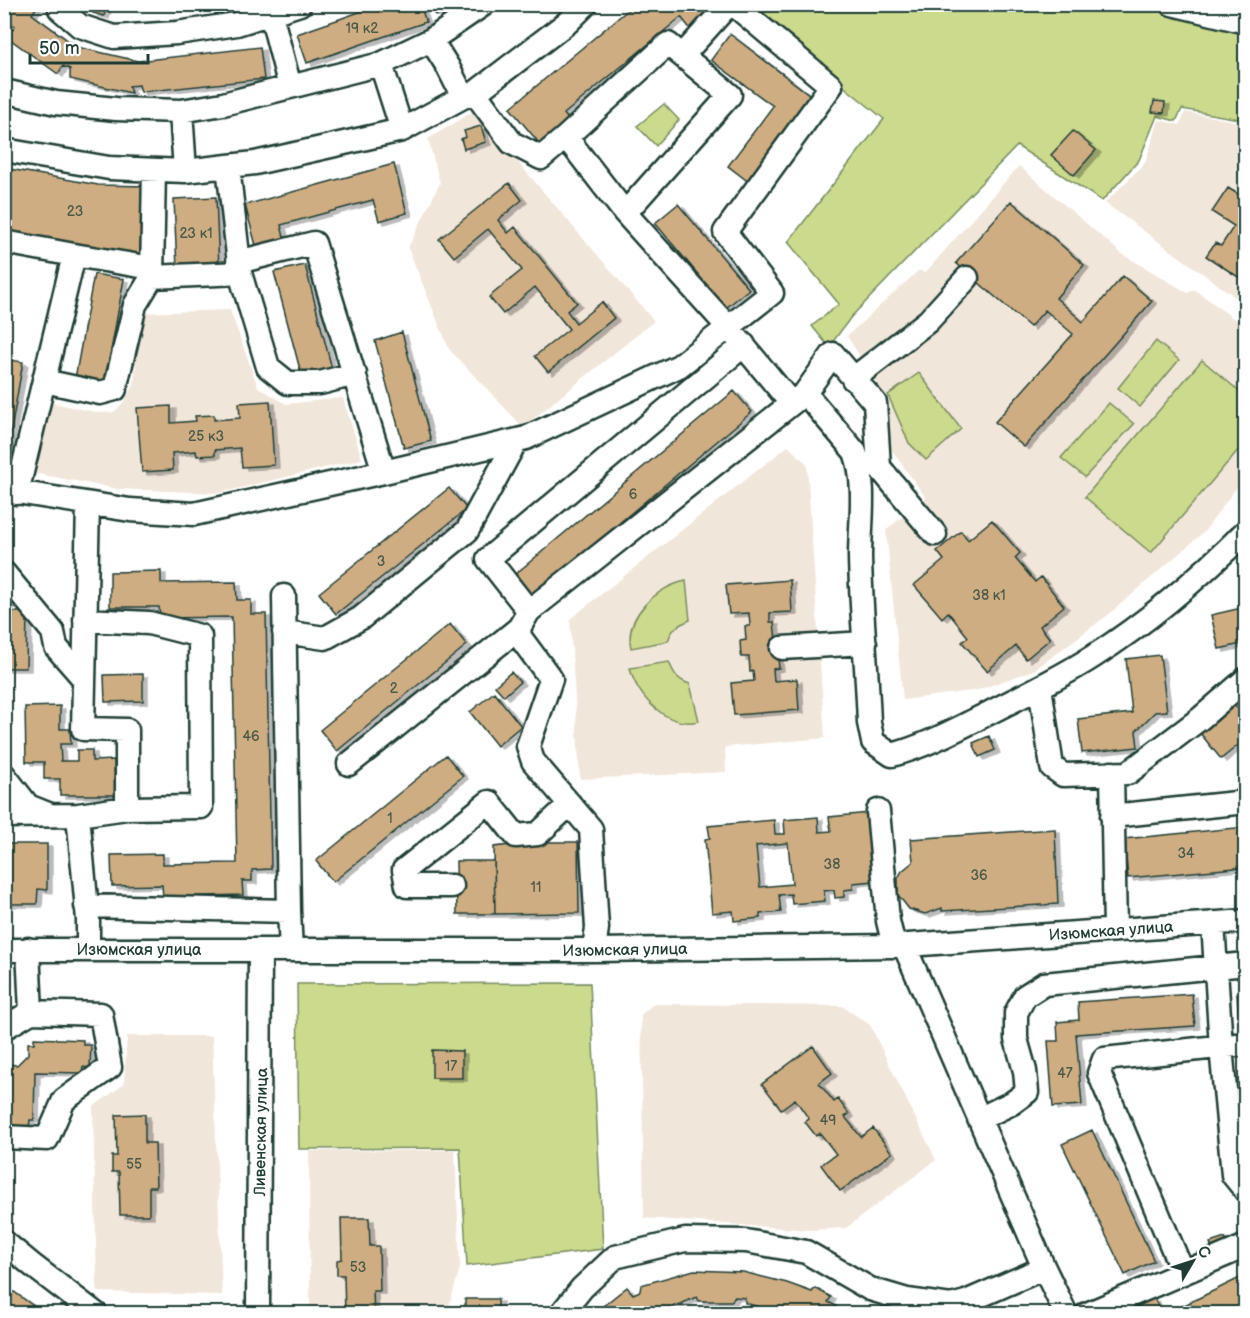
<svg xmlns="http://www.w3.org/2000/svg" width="1250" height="1318" font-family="'Balsamiq Sans',sans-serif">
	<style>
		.built { fill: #f1e6da }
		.green { fill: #ccda8d; stroke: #768c60; stroke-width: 1.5 }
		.building { fill: #cfad82; stroke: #1f3d34; stroke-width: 1.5; fill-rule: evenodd; filter: url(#shadow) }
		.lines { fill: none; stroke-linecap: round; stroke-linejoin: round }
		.minor-casing { stroke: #1f3d34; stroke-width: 27 }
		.minor { stroke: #fff; stroke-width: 22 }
		.labels { text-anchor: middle; stroke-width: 5; stroke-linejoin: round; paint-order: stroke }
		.number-label { font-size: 14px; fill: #4b5948 }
		.street-label { font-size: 16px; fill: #1f3d34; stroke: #fff }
	</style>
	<defs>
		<filter id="shadow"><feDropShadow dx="5" dy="3" stdDeviation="0" flood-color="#0004"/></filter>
	</defs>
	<rect width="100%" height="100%" fill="#fff"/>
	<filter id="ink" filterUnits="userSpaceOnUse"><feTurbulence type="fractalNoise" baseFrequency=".0167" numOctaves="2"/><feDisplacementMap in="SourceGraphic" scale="12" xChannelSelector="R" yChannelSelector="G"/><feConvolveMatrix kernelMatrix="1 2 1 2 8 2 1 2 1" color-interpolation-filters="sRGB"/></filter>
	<g filter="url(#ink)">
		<path class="built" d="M474,111L654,321L523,427L449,349L408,248L440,183L428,139Z
			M1185,112L1245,123V304L1105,203L1145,163L1159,120L1180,125Z
			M1019,166L1122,254L1188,293L1194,289L1245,327V476L1204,532L1108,615L1034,670L978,690L903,700L886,530L926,498L889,446L878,385L847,336L919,270L925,273Z
			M230,310L258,387L286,404L343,398L362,459L219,493L118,489L33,473L44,401L100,413L114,412L124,402L134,385L140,313Z
			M788,446L807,464L825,738L725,747L726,772L580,779L570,619Z
			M653,1004L842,1006L870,1025L936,1160L846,1228L810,1230L644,1218L641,1015Z
			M127,1036H212L222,1295L97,1292L93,1107L124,1084Z
			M455,1150L460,1268L447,1313H310L309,1151Z"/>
		<path class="green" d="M743,5H1245V120L1182,109L1176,121L1157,116L1139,160L1102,201L1017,146L851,317L829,347L812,326L839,304L788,242L884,119Z
			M664,104L679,120L656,146L637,126Z
			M1156,341L1179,360L1140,407L1118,388Z
			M1202,360L1245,396V442L1151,553L1085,497Z
			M919,373L961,429L926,460L909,443L888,395Z
			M1109,403L1134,424L1085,477L1061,458Z
			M686,581L690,620C678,625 672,628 668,641L631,648C624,616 658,586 686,581Z
			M669,662C674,674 677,680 690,684L699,721C667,729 636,696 630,668Z
			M590,983L603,1249L467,1266L460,1148L299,1149L297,984Z"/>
		<path class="building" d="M11,4H39L32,14L77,47L138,61L260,47L264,79L141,92L139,85L129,86L131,93L70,79V69L63,66L58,74L7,37L15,26L4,18V15Z
			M95,4H107L104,16L93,13Z
			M382,4H420L426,22L307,63L297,34Z
			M426,4H450L436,16Z
			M635,4H715L692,31L681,17L564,114L573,125L544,149L510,108Z
			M730,34L814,98L750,183L728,166L773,106L711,60Z
			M1154,101L1165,102L1164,113L1152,112Z
			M481,126L486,142L464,149L461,139L466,137L464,131Z
			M1073,131L1096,150L1074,175L1051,155Z
			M394,164L407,213L379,221L373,200L281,225L286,245L258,253L245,205Z
			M4,168L98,185L146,186L143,251L133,259L4,235Z
			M509,183L522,200L498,220L508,233L515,227L577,303L567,311L576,323L602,302L614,318L548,372L535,356L569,329L535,287L503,314L489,297L522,270L488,229L454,257L439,239Z
			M1228,188L1246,199V282L1206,256L1215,243L1221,246L1234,226L1212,212Z
			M216,197L219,267L177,269L174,199Z
			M1011,201L1084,265L1056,298L1083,322L1123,276L1152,301L1024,447L995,422L1073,334L1045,310L1030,327L956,263Z
			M678,204L749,289L726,308L655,223Z
			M305,265L332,369L302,377L274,272Z
			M94,274L124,279L105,384L75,379Z
			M402,332L431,441L404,448L375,341Z
			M4,359L23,362L5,465H4Z
			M734,391L752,412L531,597L513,576Z
			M270,401L274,465L242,467L240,448L215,450V455L197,456L196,451L172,453L173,470L142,472L137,408L171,406V423L196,421L195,416L214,415V420L240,418L239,403Z
			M449,488L467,509L336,614L319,593Z
			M992,520L1020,553L1015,558L1035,582L1041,577L1064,606L1040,626L1050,639L1026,659L1016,646L987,671L962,642L968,637L948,612L942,618L914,585L944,560L937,551L961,531L968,540Z
			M161,571V583L236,582L237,600H251V614H266L271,869L252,870V881H242L243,895L163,897L162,885L112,886L111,855L163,854V864L237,863L232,617L160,618L159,607H110V572Z
			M790,580L792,612L770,613V622H774L779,668L773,669L774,681L797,679L799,710L734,715L731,683L754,681L753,671L750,672L749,657H741L740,641L746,640L745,626H750L749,613L729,614L726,585Z
			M4,595H9V612H27L26,668H4Z
			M1246,607V643L1219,649L1211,615Z
			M450,624L467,645L337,751L320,730Z
			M1160,655L1167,711L1155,712L1136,731L1138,747L1082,753L1078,719L1132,713L1126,659Z
			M511,672L520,682L504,696L495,686Z
			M143,674V701L105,702L104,675Z
			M494,692L521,726L497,746L470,712Z
			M1235,705L1246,719V739L1221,759L1200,733Z
			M60,706V729H70L71,744H60L61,761H77V750H92V761L114,760L115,795H60V779H44V762H26L25,707Z
			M989,736L995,750L979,757L973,743Z
			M446,755L463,776L333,882L316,861Z
			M869,813L875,881L853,883V889L844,890V897L835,898L834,890L824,891L825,901L792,904L791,894L779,895L781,912L760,914V918L734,921L733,911L712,913L705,839L710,838L708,826L774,820L775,834H785L784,820L818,817L819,832L831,831L829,817ZM788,843L792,884L760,887L756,846Z
			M1246,827V867L1128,878L1124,839Z
			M1055,829L1058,904L942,911V908L925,914L909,909L898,895V878L902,871L913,862L911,839Z
			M535,842H578L579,913L495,914L494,847Z
			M4,844H47V890L38,889L37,904H4Z
			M456,861H494L495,914H457Z
			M1246,993V1022L1239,1023L1237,994Z
			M1192,994L1195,1026L1076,1034L1082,1105L1053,1107L1048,1041H1058L1057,1022L1079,1020L1078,1002Z
			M34,1038L83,1040V1045H91L90,1068L83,1067L82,1073L35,1072L34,1120H30L29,1127H7V1119H4V1071H7V1064L17,1065L28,1054V1043H34Z
			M813,1046L832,1073L819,1083L834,1102L838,1099L849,1114L845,1117L861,1137L873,1128L892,1153L840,1191L821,1165L836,1154L820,1133L816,1136L805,1122L809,1119L795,1099L781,1109L762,1084Z
			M432,1050L462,1051V1078H432Z
			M145,1114V1143H155L156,1187H149V1215H120L119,1172H112V1156H117L116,1115Z
			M1092,1130L1154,1261L1125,1275L1062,1144Z
			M341,1218H369L370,1246H379L380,1291H373L374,1314H345L344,1275H337V1260L342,1259Z
			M1225,1238L1227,1243L1214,1255L1210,1243Z
			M694,1270L743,1272L787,1283L812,1292L815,1288L831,1297L828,1302L836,1306L835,1309L839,1314L777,1312L745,1303V1298L734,1297L732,1301H699L697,1297L656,1314H653L652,1310L644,1314H593L627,1287L633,1294L640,1291L641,1285Z
			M1246,1275V1311L1240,1314H1166Z
			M10,1289L39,1310L36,1314H4V1290L8,1292Z
			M1154,1298L1162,1314H1134L1132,1309Z
			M465,1299H498V1314H465Z"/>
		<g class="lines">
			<defs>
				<path id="minor" d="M64,4L60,9L80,26L114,37L177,33L237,24L300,4
					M1172,4L1246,22
					M271,14L290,87
					M431,40L448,67L463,97
					M668,44L730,95L625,213L566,137Z
					M683,55L729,4
					M381,64L402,130
					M4,91L56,103L116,109L181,111L223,104L381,64L431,40L484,4
					M475,93L512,143L541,158L566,137
					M181,111L185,171
					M4,150L109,168L185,171L228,166L255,163L402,130L463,97L475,93L568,22L586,4
					M228,166L240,273L268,367L288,383H320L355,374
					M625,213L728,327L791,403
					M4,242L74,255L17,493
					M74,255L152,268
					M238,262L314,243L384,472
					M152,277L240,273
					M853,379L928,321L967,278
					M44,381L100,393L115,389L135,305L152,277L154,170
					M805,393L855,452C867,484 860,523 860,557C861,612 867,667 869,723L873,742L892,755C926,746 957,729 989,713C1024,695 1060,678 1094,656C1149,621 1199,578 1246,531
					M4,490L130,510L194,514L384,472L526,438L679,366L772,293L725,232L831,86L733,4
					M4,573L53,632L56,647L84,679
					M284,596L289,911L291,950
					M529,611L488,559L744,345
					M85,620L149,623L200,636L201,807L127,808
					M284,632L325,638L361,618L467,531L516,441
					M782,648L865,643
					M1040,687L1052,767L1063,775L1128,773L1201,718L1246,679
					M349,764L519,628
					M1112,773L1115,930
					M4,775L28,806L48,814
					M878,811L888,921L894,946
					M78,815L88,920V950
					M4,816L78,815L127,808V730L83,729L88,504
					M1112,816L1246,802
					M452,886H407L404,870L489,802L516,836L538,834L570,804
					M86,906L289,911
					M1213,923L1221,1047L1233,1175L1246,1191
					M904,945L1044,1268L1066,1314
					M4,950H594L894,946L1246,921
					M594,950L597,928L591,829L533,761L528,746L551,679L520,637L519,628L529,611L805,393L833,354L875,403L879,467L935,534
					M4,1028L31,1012
					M979,1119L1012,1103L1027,1092L1025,1071L1016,1039V1013L1025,996L1044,984L1246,964
					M4,1137L47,1139L64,1100L110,1067L101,1014L31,1012L28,949
					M4,1242L32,1265L96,1314
					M1183,1273L1099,1073L1104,1059L1246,1044
					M258,1314L260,950
					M561,1314L582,1288L615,1257L685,1240L746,1241L806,1252L870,1289L907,1300L951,1306L966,1302L1044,1268
					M1087,1314L1246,1246"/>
			</defs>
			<use href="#minor" class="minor-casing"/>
			<use href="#minor" class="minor"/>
		</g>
	</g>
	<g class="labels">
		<g class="number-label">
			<text x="362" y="33">19 к2</text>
			<text x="75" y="216">23</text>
			<text x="196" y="238">23 к1</text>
			<text x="206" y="441">25 к3</text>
			<text x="633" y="499">6</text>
			<text x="381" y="566">3</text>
			<text x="989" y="600">38 к1</text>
			<text x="394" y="693">2</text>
			<text x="251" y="741">46</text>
			<text x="390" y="823">1</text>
			<text x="1186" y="858">34</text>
			<text x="832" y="869">38</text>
			<text x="979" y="880">36</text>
			<text x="536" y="892">11</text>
			<text x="451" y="1071">17</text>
			<text x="1065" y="1078">47</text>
			<text x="828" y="1125">49</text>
			<text x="134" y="1169">55</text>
			<text x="358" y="1272">53</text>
		</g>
		<g class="street-label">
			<text transform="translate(1111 930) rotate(-4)" y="6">Изюмская улица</text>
			<text x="139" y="955">Изюмская улица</text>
			<text transform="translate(625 949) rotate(-1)" y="6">Изюмская улица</text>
			<text transform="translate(260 1132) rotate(-89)" y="6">Ливенская улица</text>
		</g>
	</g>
	<rect width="1250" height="1318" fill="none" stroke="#fff" stroke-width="24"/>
	<rect x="12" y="12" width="1226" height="1294" fill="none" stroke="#1f3d34" stroke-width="2" filter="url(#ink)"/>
	<g transform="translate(1193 1261) rotate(51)" stroke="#ffffff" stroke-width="4.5" paint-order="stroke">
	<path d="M0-4.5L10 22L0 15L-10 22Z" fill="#1f3d34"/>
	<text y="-9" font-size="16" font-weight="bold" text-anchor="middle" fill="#1f3d34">С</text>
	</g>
	<path d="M30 54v9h118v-9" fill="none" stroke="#1f3d34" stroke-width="3"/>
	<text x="39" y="54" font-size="18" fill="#1f3d34" stroke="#ffffff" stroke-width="4.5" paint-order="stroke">50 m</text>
</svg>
